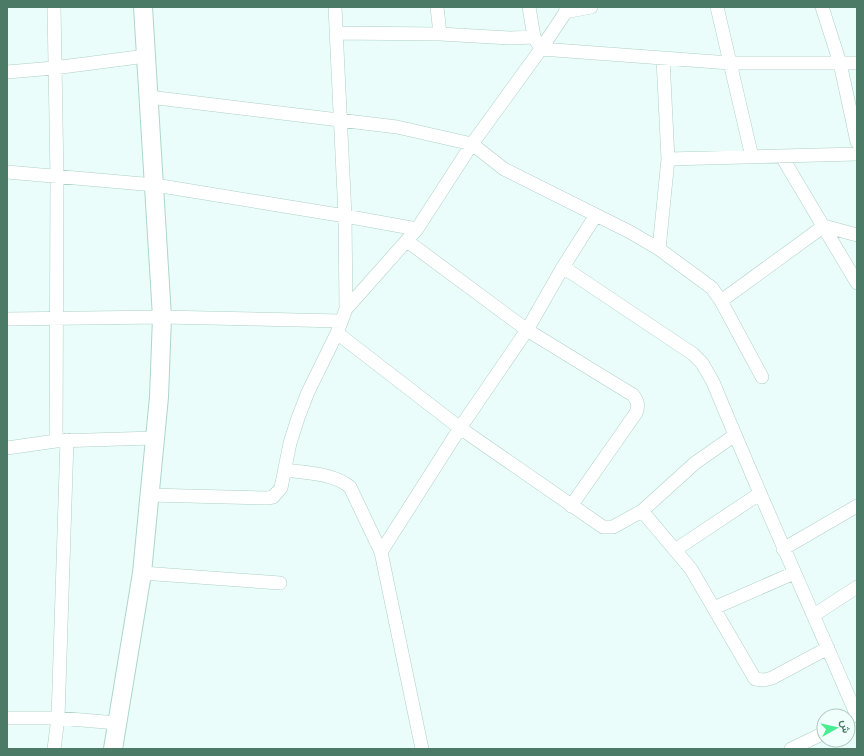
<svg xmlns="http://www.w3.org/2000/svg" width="864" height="756" font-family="Cabin,Vazirmatn,sans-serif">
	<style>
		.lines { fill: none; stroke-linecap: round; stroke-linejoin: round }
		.street-casing { stroke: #aed1c5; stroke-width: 14 }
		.secondary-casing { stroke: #add7c8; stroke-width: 20 }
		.street { stroke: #fff; stroke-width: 13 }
		.secondary { stroke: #fff; stroke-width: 18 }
	</style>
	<rect width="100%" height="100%" fill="#eafdfa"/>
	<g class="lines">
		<defs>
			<path id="street" d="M54,7L57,177L56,441
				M335,7L345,216L346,309
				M437,7L440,34
				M529,7L534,37
				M717,7L752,157
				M822,7L840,63L857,142
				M565,12L591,7
				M336,33L440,34L510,38L534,37L541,49L730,63H857
				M7,72L54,68L146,56
				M149,97L397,127L472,144L504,169L630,232L659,249L712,288L721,301L762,377
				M782,157L857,283
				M668,159L857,154
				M7,172L155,185L345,216L417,229
				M407,241L527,330L633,395C638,401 639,406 636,413L571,506
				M659,249L668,159L663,59
				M563,267L693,354L702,363L713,382C759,494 809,604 857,716
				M721,301L824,226L857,235
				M7,319L162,317L341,321
				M337,333L460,428L603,527H613L642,511L691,569L755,679L764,680L772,678L828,648
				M7,448L56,441L154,438
				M285,470C306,473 333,473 350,487L381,552L422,749
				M149,495L267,498L273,497L281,488L290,443L298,418L308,392L337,333L346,309L417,229L472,144L541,49L569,7
				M642,511L695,463L735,435
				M783,549L857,506
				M675,550L759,494
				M381,552L460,428L527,330L563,267L596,215
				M142,573L280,583
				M714,608L794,573
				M814,615L857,587
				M7,718H58L117,723
				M54,749L58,718L67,440
				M791,749L824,733"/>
			<path id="secondary" d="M113,749L142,573L159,397L162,317L143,7"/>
		</defs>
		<use href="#street" class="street-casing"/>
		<use href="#secondary" class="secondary-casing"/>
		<use href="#street" class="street"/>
		<use href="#secondary" class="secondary"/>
	</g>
	<rect width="864" height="756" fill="none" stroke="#4b7a66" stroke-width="16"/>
	<g transform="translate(836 728) rotate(82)"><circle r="19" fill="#f1fffc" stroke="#afcac0"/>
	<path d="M0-3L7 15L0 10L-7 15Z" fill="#4aec91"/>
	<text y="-6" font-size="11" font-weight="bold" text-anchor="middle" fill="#4b7a66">ش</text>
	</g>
</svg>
